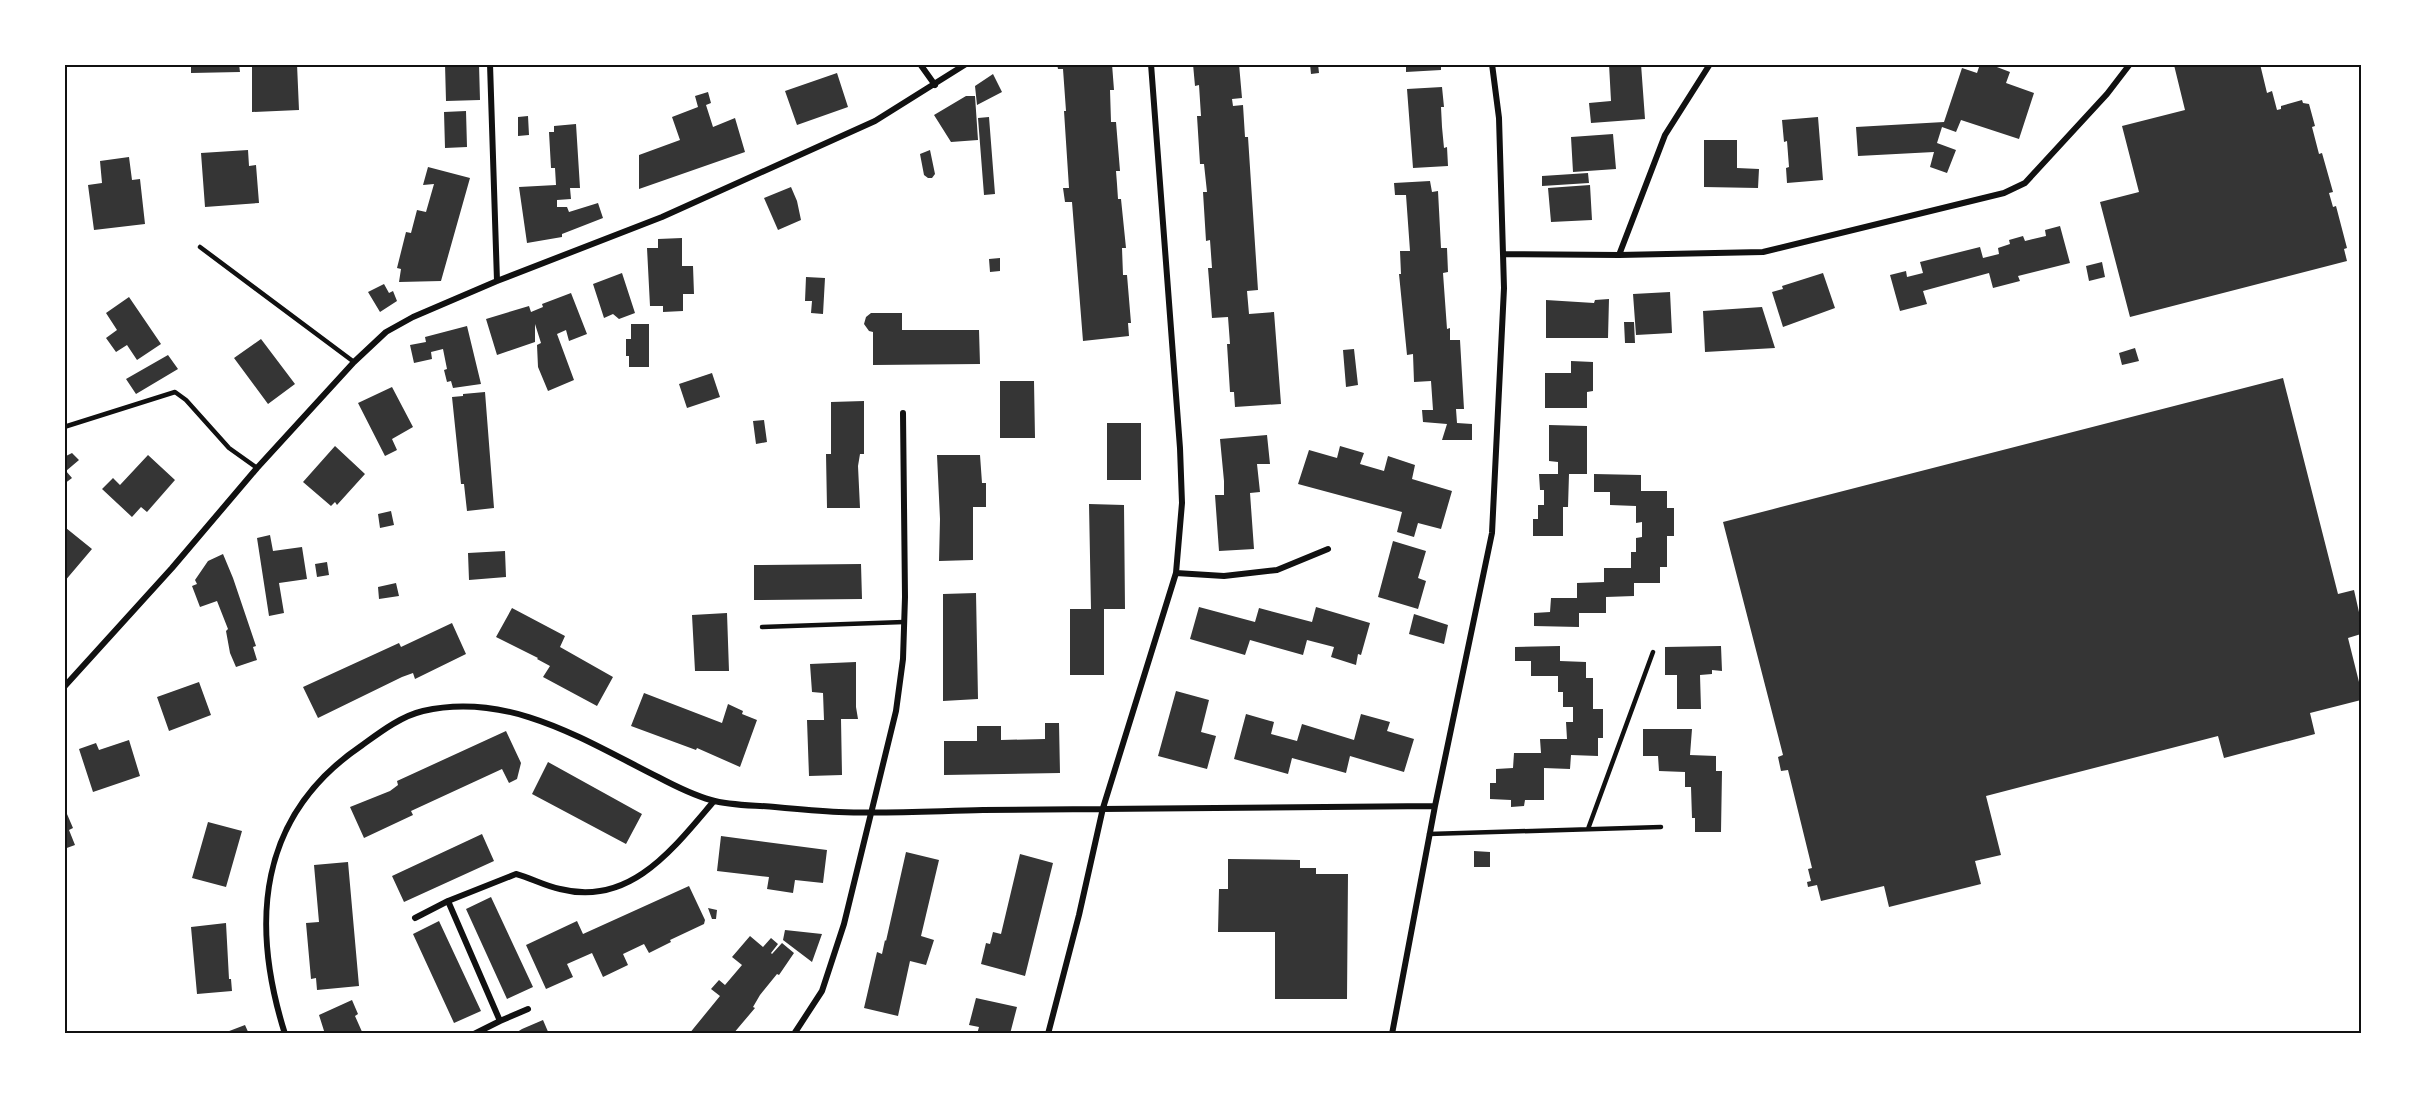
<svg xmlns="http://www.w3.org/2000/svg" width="2426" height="1098" font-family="Rubik,sans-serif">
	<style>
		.building { fill: #353535 }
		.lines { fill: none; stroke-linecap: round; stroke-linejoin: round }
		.service { stroke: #111; stroke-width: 4.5 }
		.minor { stroke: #111; stroke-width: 6 }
		.neatline { fill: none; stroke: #111; stroke-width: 2 }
	</style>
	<rect width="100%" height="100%" fill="#fff"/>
	<path class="building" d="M191,64H239L240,72L191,73Z
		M252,64H297L299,110L252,112Z
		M445,64H479L480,100L446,101Z
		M1057,64H1112L1114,90H1110L1111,122H1116L1120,171H1116L1117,184L1118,199H1121L1126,248H1122L1123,275H1127L1131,323H1128L1129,336L1083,341L1072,202H1065L1063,188H1069L1064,111H1066L1063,69H1058Z
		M1193,64H1239L1242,98L1232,99L1233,106L1243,105L1245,137H1248L1258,290L1247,291L1249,314L1274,312L1281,404L1235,407L1234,392H1230L1227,344H1230L1228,317L1212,318L1208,268H1212L1210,240L1206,241L1203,192H1207L1204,164H1200L1197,116H1201L1199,85L1195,86Z
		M1310,64H1318L1319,73L1311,74Z
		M1406,64H1441V70L1406,72Z
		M1609,64H1641L1645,119L1591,123L1589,103L1611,101Z
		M1980,64H1989L2010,72L2006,83L2034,93L2019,139L1961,120L1956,132L1942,127L1937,143L1956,150L1947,173L1930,167L1934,152L1858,156L1856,127L1944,122L1962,68L1977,73Z
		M2260,64L2267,93L2272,91L2277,110L2281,109V106L2302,100L2303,103L2309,104L2315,126L2312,127L2319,154L2322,153L2333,192L2329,193L2333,207L2336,206L2347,248L2344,249L2347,261L2130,317L2100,202L2139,192L2122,126L2185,110L2174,65Z
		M837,73L848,107L797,125L785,91Z
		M993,74L1002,92L977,105L975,86Z
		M1442,87L1444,107H1441L1442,127L1444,148L1447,147L1448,166L1413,168L1407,89Z
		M708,92L711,103L706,105L713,127L735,118L745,152L639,189V155L680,140L672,117L698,107L695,96Z
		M966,96H975L978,140L951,142L934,115Z
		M466,111L467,147L445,148L444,112Z
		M528,116L529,135L518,136V117Z
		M989,117L995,194L984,195L978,118Z
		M1818,117L1823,180L1787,183L1786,168L1789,167L1787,141L1784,142L1782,120Z
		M576,124L580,188H570L571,199L557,200V207H567L569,212L598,203L603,218L562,234V237L527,243L519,187L556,185L555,168H551L549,132H554V126Z
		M1613,134L1616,169L1573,172L1571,137Z
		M1704,140H1737V168L1759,169L1758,188L1704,187Z
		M248,150L249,166L256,165L259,203L205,207L201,153Z
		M930,150L935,174L932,178H928L924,175L920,154Z
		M129,157L132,180L140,179L145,224L94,230L88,185L102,183L100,161Z
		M428,167L470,178L441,281L399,282L401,269L397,268L406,232L411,233L417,210L426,212L434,184L423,185Z
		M1588,173L1589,183L1542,186V176Z
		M1430,181L1432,192L1438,191L1441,248H1447L1448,272L1443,273L1447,329L1450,328V340H1460L1464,409H1456L1457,423L1472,424V440H1442L1447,424L1423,422L1422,410H1433L1431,381L1414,382L1413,354L1407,355L1399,274H1401L1400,251H1410L1406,195H1395L1394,183Z
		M1590,185L1592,220L1551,222L1548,188Z
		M791,187L797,201L801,220L778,230L764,198Z
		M2060,226L2070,263L2018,276L2020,281L1993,288L1989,273L1923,291L1927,304L1900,311L1890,275L1906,271L1907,277L1923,273L1920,262L1980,247L1983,258L1999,254L1998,248L2010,244L2009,240L2023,236L2025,241L2046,236L2045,230Z
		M682,238V266H693L694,294H683V311L663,312V306H650L647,248H658V239Z
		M1000,258V271L990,272L989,259Z
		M2102,262L2105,277L2089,281L2086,266Z
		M622,273L635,313L619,319L613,314L604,318L593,284Z
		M1823,273L1835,308L1783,327L1772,292L1783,289L1782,286Z
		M806,277L825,278L823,314L811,313L812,301H805Z
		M384,284L389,293L393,291L397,301L380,312L368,292Z
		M1670,292L1672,333L1636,335L1633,294Z
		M571,293L587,334L569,341L566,330L557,334L574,380L548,391L538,367L537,345L541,343L535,324V342L497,355L486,319L529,306L531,312L543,307L542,304Z
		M129,297L161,344L137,360L127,345L116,352L106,338L117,330L106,313Z
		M1609,299L1608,338H1546V300L1594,303L1595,300Z
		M1762,307L1775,348L1705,352L1703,311Z
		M871,313H902V330H979L980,364L873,365V332L869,331L864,324L866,317Z
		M1624,322H1634L1635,343H1625Z
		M631,324H649V367H629V356H626V339H631Z
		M467,326L481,384L453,388L451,381L447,382L444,370L447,369L443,349L431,352L432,359L414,363L410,345L426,342L425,337Z
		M261,339L295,384L268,404L234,358Z
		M2135,348L2139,361L2122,365L2119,353Z
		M1354,349L1358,385L1346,387L1343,350Z
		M168,355L178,369L136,394L126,379Z
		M1571,361L1593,362V391L1587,392V408H1545V373H1571Z
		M712,373L720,397L687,408L679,384Z
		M2283,378L2338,594L2354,590L2361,621V634L2348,638L2361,690V700L2310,713L2315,734L2224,758L2218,736L1986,796L2001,855L1975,861L1981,884L1889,907L1884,886L1821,901L1817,885L1808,887L1807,882L1811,881L1808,869L1812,868L1788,770L1781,771L1778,757L1783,755L1723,522Z
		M1000,381H1034L1035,438H1000Z
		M392,387L413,427L392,439L397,450L385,456L358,403Z
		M485,392L494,508L467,511L464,484H461L452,397L463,396V394Z
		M864,401V454H860L858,466L860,508H827L826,454H831V402Z
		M764,420L767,442L756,444L753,421Z
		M1107,423H1141V480H1107Z
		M1549,425L1587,426V474H1569L1568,507H1563V536H1533V519H1538V505H1544V490H1540L1539,474H1558V462L1549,461Z
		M1267,435L1270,464H1257L1260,492L1250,493L1254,549L1219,551L1215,495H1224V481L1220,439Z
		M335,446L365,474L337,505L335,502L331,506L303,482Z
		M1340,446L1364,453L1360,464L1384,471L1388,456L1415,465L1412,479L1452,491L1441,529L1418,523L1414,537L1397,532L1402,512L1298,484L1309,450L1337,458Z
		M72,453L79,460L66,471L72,478L64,484V457Z
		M148,455L175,480L147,512L141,507L132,517L102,489L113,478L120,485Z
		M937,455H980L982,483H986V507H973V560L939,561L940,519Z
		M1594,474L1641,475V491H1667V508H1674V536H1667V567H1660V583H1634V596L1606,597V613H1579V627L1534,626V613L1550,612L1551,598H1577V583L1604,582V568H1631V552H1636V538L1642,537V522L1636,523V506L1610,505V492H1594Z
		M1089,504L1124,505L1125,609H1104V675H1070V609H1091Z
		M391,511L394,525L380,528L378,514Z
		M66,528L92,549L64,582V530Z
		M270,535L273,551L302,547L307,579L279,583L284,613L269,616L257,538Z
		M1393,541L1426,551L1418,578L1426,581L1418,609L1378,597Z
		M505,551L506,577L469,580L468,553Z
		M223,554L233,578L256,646L253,647L257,660L236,667L230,653L226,631L228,629L217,601L200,607L192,586L197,584L195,580L208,561Z
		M327,562L329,575L317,577L315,564Z
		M861,564L862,599L754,600V565Z
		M396,583L399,596L379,599L378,587Z
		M976,593L978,699L943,701V594Z
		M1199,607L1255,622L1259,608L1312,622L1316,607L1370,623L1361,655L1358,654L1356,665L1331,657L1334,647L1307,640L1303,655L1250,640L1245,655L1190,639Z
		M512,608L565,636L560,647L613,677L597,706L543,677L550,666L537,659L538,658L496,637Z
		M727,613L729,671H695L692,615Z
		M1414,614L1448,625L1444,644L1409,634Z
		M452,623L466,654L415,679L413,673L402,677L318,718L303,687L399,643L401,647Z
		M1560,646V661L1586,662V678H1593V709H1603V738H1598V756L1571,755L1570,769L1544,768V800H1525L1524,806L1511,807V800L1490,799V783H1496V769L1513,768L1514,753H1541L1540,739H1567L1566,722H1573V707H1563V692H1558V676H1531V661H1515V647Z
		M1721,646L1722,671L1712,670V674L1700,675L1701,709H1677V675H1665V647Z
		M856,662V707L858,719H841L842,775L809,776L807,720H824L823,693L812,692L810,664Z
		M199,682L211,715L169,731L157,697Z
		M1176,691L1209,700L1201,732L1216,736L1207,769L1158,756Z
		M644,693L722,723L728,704L743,711L742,714L757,720L740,767L697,748L696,750L631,726Z
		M1246,714L1274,722L1271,734L1297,741L1302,724L1354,740L1361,714L1390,722L1387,731L1414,739L1404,772L1350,756L1346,773L1292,758L1288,774L1234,759Z
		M1045,723H1059L1060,773L944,775V741H977V726H1001V740L1045,739Z
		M1643,729H1692L1690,755L1716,756V771H1722L1721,832H1695V818H1692L1691,787H1685V772L1659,771L1658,756H1643Z
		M506,731L521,763L517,779L509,783L502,769L411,811L413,815L364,838L350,807L390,791L398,785L397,781Z
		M129,740L140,776L93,792L79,749L96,743L99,750Z
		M548,762L642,814L626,844L532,794Z
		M64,807L73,828L69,830L75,845L64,849Z
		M208,822L242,831L226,887L192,878Z
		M482,834L494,861L404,902L392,876Z
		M721,836L827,850L823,883L795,880L793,893L767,889L769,877L717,871Z
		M1474,851L1490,852V867H1474Z
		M906,852L939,860L921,936L934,940L926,965L910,961L898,1016L864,1008L877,952L882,954L885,940L886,941Z
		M1020,854L1053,863L1025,976L981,964L986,943L990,944L993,932L1001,934Z
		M1228,859L1300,860V868H1316V874H1348L1347,999H1275V932H1218L1219,889H1228Z
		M348,862L359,986L317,990L316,978L311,979L306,923L319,922L314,865Z
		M689,886L705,920L704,924L670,940L671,942L649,953L644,944L623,954L628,965L603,977L592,953L567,964L573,977L546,989L526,945L577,921L583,934Z
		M491,897L533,987L507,999L466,909Z
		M708,908L717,910L716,919H712Z
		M439,921L481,1011L454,1023L413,934Z
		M226,923L229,979H231L232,991L197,994L191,927Z
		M785,930L822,934L812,962L783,940Z
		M750,936L763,947L771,938L778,944L771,953L772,954L782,943L794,953L779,975L777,974L760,995L753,1007L755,1008L733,1034H689L720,996L711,989L719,980L725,985L742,965L732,957Z
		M976,998L1017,1007L1010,1034H977L979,1027L969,1025Z
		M352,1000L358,1014L355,1016L363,1034H325L319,1015Z
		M543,1020L549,1034H514L522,1029Z
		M245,1025L249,1034H224V1033Z"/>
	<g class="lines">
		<path class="service" d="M200,247L354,362
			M64,427L175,392L186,400L229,448L257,468
			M762,627L904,622
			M1588,829L1653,652
			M1429,834L1661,827"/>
		<path class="minor" d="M490,64L497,281
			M920,64L935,85
			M1503,254L1619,255L1763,252L2004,193L2025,183L2107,94L2130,64
			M1619,255L1665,135L1710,64
			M2362,427V444
			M1176,573L1224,576L1277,570L1328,549
			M64,687L172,568L257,468L354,362L386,332L413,317L497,281L662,217L875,121L966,64
			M415,918L448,901
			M500,1021L528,1009
			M285,1034C250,923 258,816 361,746C379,733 401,716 423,711C509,691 584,740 658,777C675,786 693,795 711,800C731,806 754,805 775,807C796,809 818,811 839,812C887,814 935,811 983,810C1133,808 1284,807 1435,806
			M474,1034L500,1021L448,901L516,874C531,878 545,886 560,889C630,907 673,849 714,801
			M794,1034L822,991L844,924L896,711L903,659L905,597L903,413
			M1048,1034L1079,915L1103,808L1176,573L1182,503L1180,448L1151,64
			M1392,1034L1435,806L1492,533L1504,288L1499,118L1492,64"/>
	</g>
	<rect width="2426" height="1098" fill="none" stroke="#ffffff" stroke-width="132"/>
	<rect x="66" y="66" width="2294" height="966" class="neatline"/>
</svg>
